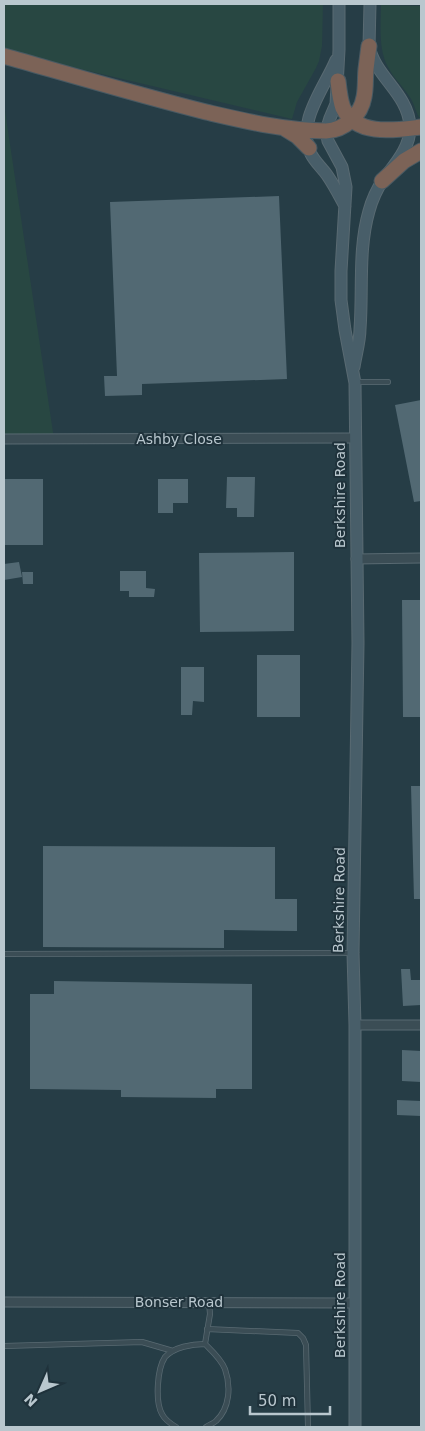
<svg xmlns="http://www.w3.org/2000/svg" width="425" height="1431" font-family="'DejaVu Sans',sans-serif">
	<style>
		.green { fill: #284742 }
		.building { fill: #526973 }
		.lines { fill: none; stroke-linecap: round; stroke-linejoin: round }
		.service-casing { stroke: #596a72; stroke-width: 6 }
		.minor-casing { stroke: #596a72; stroke-width: 11 }
		.secondary-casing { stroke: #596a72; stroke-width: 13 }
		.motorway-casing { stroke: #495a63; stroke-width: 17 }
		.service { stroke: #3b4d55; stroke-width: 4.5 }
		.minor { stroke: #3b4d55; stroke-width: 9 }
		.secondary { stroke: #485e69; stroke-width: 11 }
		.motorway { stroke: #7c6357; stroke-width: 15 }
		.labels { text-anchor: middle; stroke-width: 4; stroke-linejoin: round; paint-order: stroke }
		.street-label { font-size: 14px; fill: #b9c7ce; stroke: #1f323b }
	</style>
	<rect width="100%" height="100%" fill="#263d46"/>
	<path class="green" d="M4,4H323L322,46L319,61L316,68L297,102L292,119L4,51Z
		M381,5L421,6V119C416,115 415,105 411,99C404,87 394,79 388,67C378,49 381,25 381,5Z
		M4,104L54,439H4Z"/>
	<path class="building" d="M279,196L287,379L142,384V395L105,396L104,376H117L110,202Z
		M421,400V501L414,502L395,405Z
		M227,477H255L254,517H237V508H226Z
		M4,479H43V545H4Z
		M158,479H188V503H173V513H158Z
		M294,552V631L200,632L199,553Z
		M19,562L22,577L4,580V564Z
		M120,571H146V588L155,589L154,597H129V591H120Z
		M22,572H33V584H23Z
		M402,600H421V717H403Z
		M257,655H300V717H257Z
		M181,667H204V702L193,701L192,715H181Z
		M411,786H421V899H414Z
		M43,846L275,847V899H297V931L224,930V948L43,947Z
		M401,969H410L411,980H421V1005L403,1006Z
		M54,981L252,984V1089H216V1098L121,1097V1090L30,1089V994H54Z
		M402,1050L421,1051V1082L402,1081Z
		M397,1100L421,1101V1116L397,1115Z"/>
	<g class="lines">
		<defs>
			<path id="service" d="M356,382H388
				M4,954L351,953
				M207,1329L298,1333L303,1338L306,1345L308,1427
				M205,1344L210,1314L209,1302
				M4,1346L142,1342L173,1351
				M176,1427C171,1424 165,1420 162,1414C155,1402 157,1369 165,1357C174,1347 192,1344 205,1344C212,1351 221,1359 225,1369C231,1386 230,1408 216,1421C214,1423 209,1425 206,1427"/>
			<path id="minor" d="M4,439L355,438
				M356,559L421,558
				M355,1025H421
				M4,1302L355,1303"/>
			<path id="secondary" d="M339,4V50L336,104L330,118L326,131L328,141L342,167L346,187L341,271V300L345,330L355,383L358,643L353,953L355,1025V1427
				M336,60C325,87 295,123 311,154C315,162 322,168 327,175C334,185 339,195 345,206
				M354,367C356,354 360,341 360,329C363,290 358,249 369,211C372,200 377,189 383,180C395,164 411,147 410,126C408,93 375,77 369,46L370,4"/>
			<path id="motorway" d="M4,56C71,75 138,95 206,112C245,121 286,131 326,131C345,130 361,115 364,97C366,88 365,78 366,69C367,61 368,53 369,46
				M338,81C339,90 340,100 343,108C357,137 396,130 421,127
				M284,128L297,136L309,148
				M382,181L404,161L421,151"/>
		</defs>
		<use href="#service" class="service-casing"/>
		<use href="#minor" class="minor-casing"/>
		<use href="#secondary" class="secondary-casing"/>
		<use href="#motorway" class="motorway-casing"/>
		<use href="#service" class="service"/>
		<use href="#minor" class="minor"/>
		<use href="#secondary" class="secondary"/>
		<use href="#motorway" class="motorway"/>
	</g>
	<g class="labels">
		<g class="street-label">
			<text x="179" y="444">Ashby Close</text>
			<text transform="translate(340 495) rotate(-90)" y="5">Berkshire Road</text>
			<text transform="translate(339 900) rotate(-89)" y="5">Berkshire Road</text>
			<text x="179" y="1307">Bonser Road</text>
			<text transform="translate(340 1305) rotate(-90)" y="5">Berkshire Road</text>
		</g>
	</g>
	<rect width="425" height="1431" fill="none" stroke="#b9c7ce" stroke-width="10"/>
	<g transform="translate(40 1391) rotate(225)" stroke="#1f323b" stroke-width="4" paint-order="stroke">
	<path d="M0-4L9 19L0 12L-9 19Z" fill="#b9c7ce"/>
	<text y="-8" font-size="14" font-weight="bold" text-anchor="middle" fill="#b9c7ce">N</text>
	</g>
	<path d="M250 1406v8h80v-8" fill="none" stroke="#b9c7ce" stroke-width="2.5"/>
	<text x="258" y="1406" font-size="15" fill="#b9c7ce" stroke="#1f323b" stroke-width="4" paint-order="stroke">50 m</text>
</svg>
